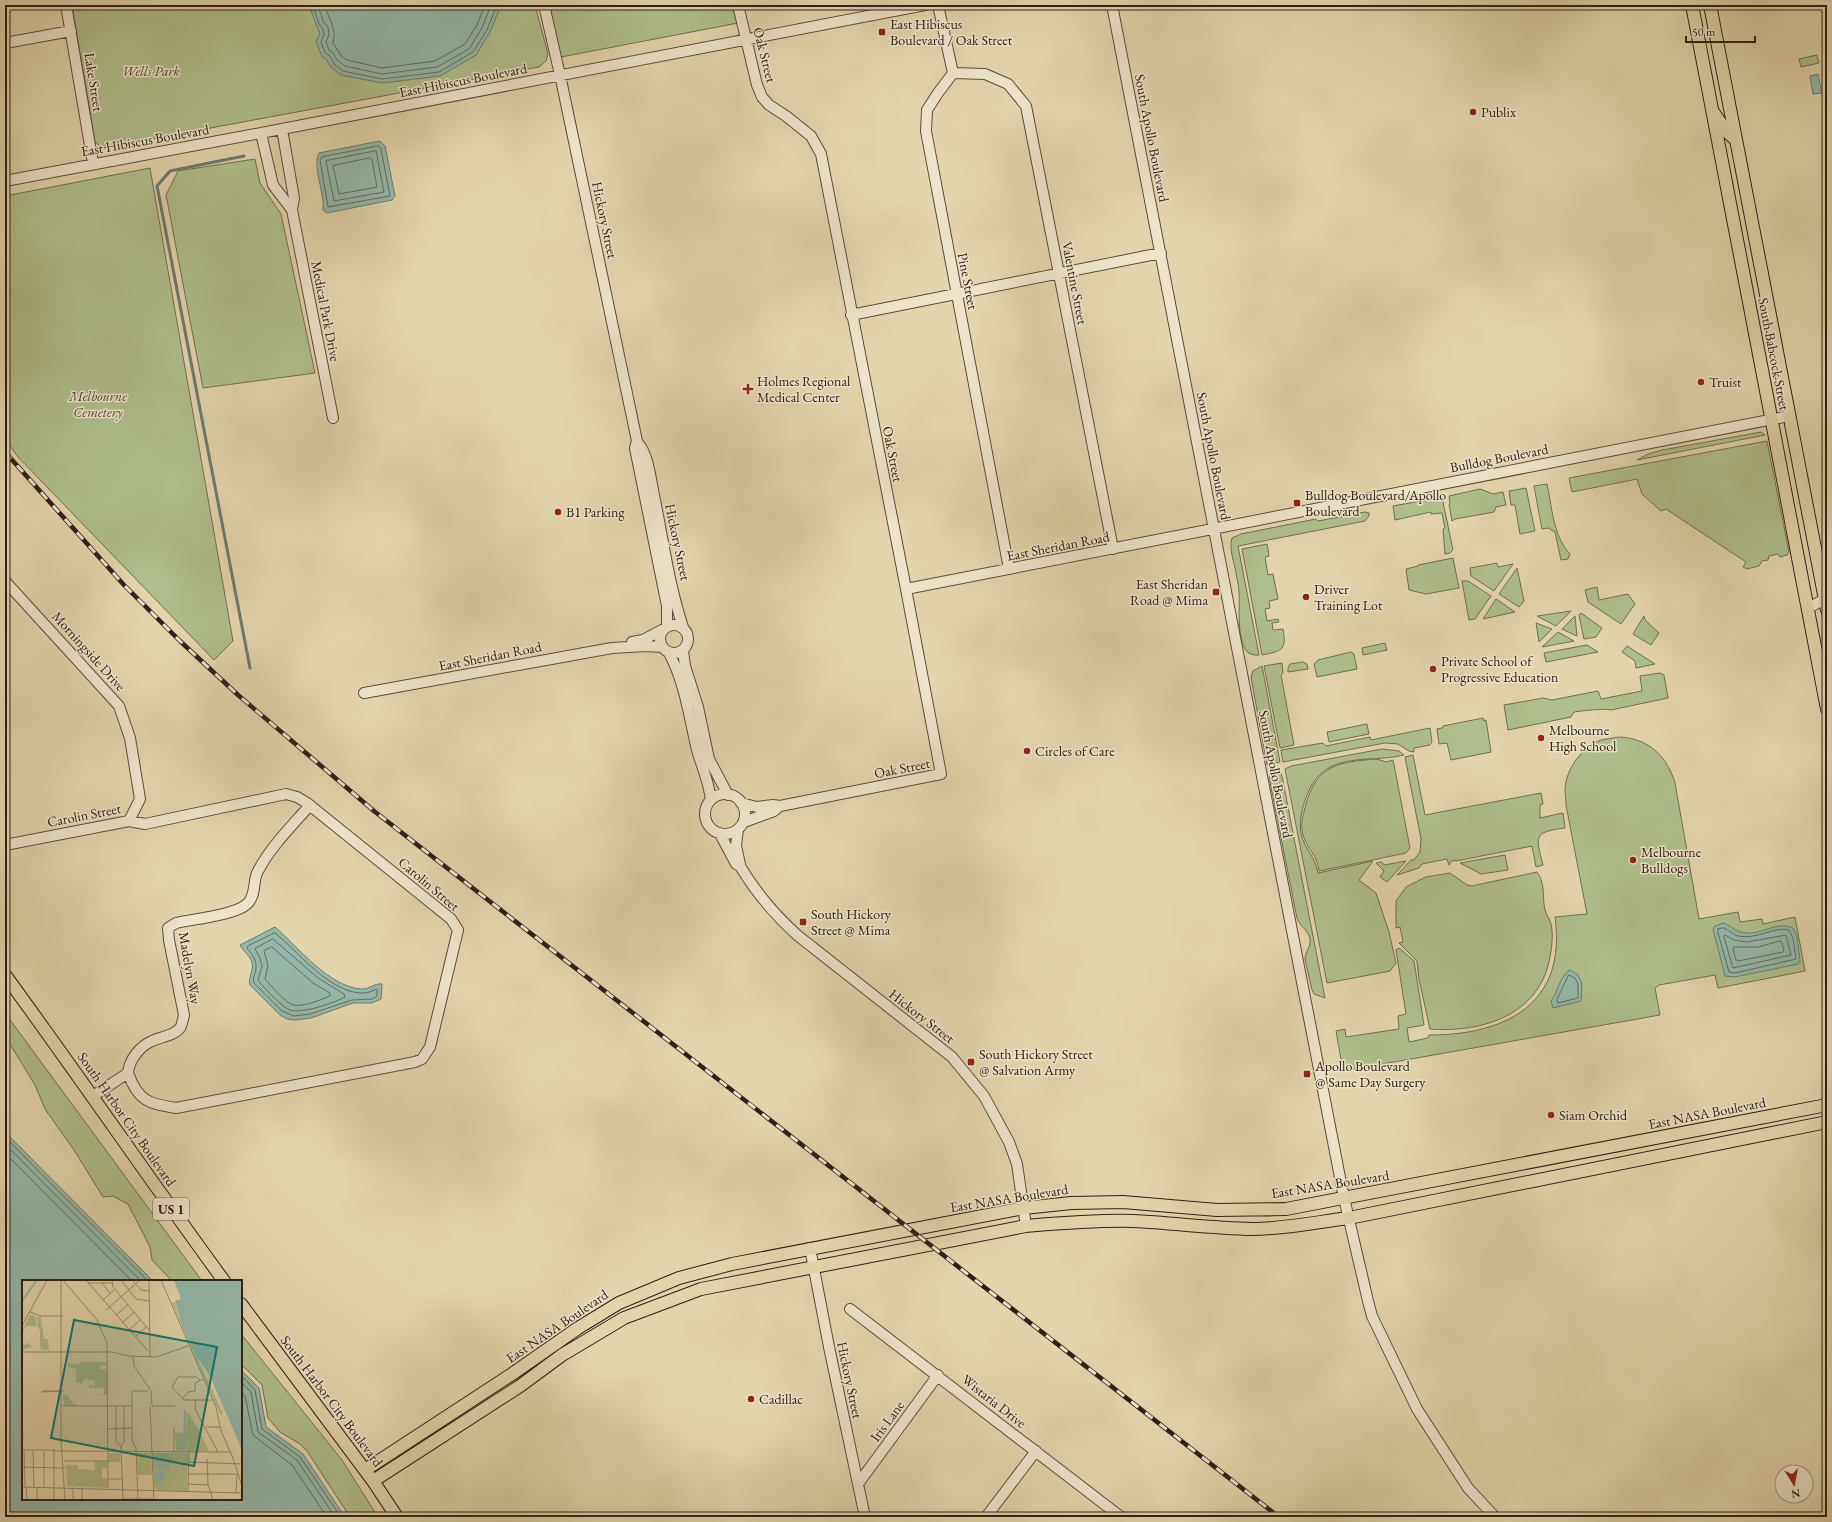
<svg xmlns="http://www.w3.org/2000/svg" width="1832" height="1522" font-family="'EB Garamond',serif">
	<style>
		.green { fill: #afbe8c; stroke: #6e6f51 }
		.water { fill: #95b8aa; stroke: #6c7b6f }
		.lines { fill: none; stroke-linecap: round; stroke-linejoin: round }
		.shore { stroke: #626c60; stroke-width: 1 }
		.stream { stroke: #6c7b6f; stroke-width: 3 }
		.minor-casing { stroke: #5b4d3b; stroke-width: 12 }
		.major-casing { stroke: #2e2016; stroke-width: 14 }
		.minor { stroke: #ece3c8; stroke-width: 10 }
		.major { stroke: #e2d4ab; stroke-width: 12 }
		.rail-casing { stroke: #2e2016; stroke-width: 4.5 }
		.rail { stroke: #ece3c8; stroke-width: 3; stroke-dasharray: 9; stroke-linecap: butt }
		.poi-dot { fill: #8f2418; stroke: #ece3c8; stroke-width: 1.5 }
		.labels { text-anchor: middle; stroke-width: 3; stroke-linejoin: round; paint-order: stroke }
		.shield { fill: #ece3c8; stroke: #675a4b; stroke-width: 1 }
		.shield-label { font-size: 13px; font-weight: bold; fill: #2e2016 }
		.poi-label { font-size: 14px; fill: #2e2016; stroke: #ece3c8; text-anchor: start }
		.street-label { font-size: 14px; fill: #2e2016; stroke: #ece3c8 }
		.park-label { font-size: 14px; font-style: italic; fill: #4e4834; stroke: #ece3c8 }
		.inset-river { fill: none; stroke: #95b8aa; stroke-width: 2 }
		.inset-road { fill: none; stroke: #9a8c6f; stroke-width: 1 }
		.view { fill: #0f766e; fill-opacity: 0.15; stroke: #0f766e; stroke-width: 2 }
		.inset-edge { fill: none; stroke: #2e2016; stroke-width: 2 }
	</style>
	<rect width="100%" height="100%" fill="#e2d4ab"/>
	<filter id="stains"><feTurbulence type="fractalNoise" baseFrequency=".005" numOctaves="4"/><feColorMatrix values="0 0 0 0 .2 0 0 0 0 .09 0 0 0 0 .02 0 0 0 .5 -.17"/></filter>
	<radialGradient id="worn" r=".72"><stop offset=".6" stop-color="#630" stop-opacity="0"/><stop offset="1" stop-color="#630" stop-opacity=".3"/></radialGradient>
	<path class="green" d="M72,5H535L548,54L546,61L539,67L103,148L95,142Z
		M549,5H734L738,23L561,57Z
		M1817,55L1819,63L1801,67L1799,59Z
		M255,159L260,183L281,214L315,373L203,388L166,195L178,171Z
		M150,168L233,641L214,660L18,457L5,439V196Z
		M1761,432L1765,435L1637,460L1648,454L1662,450Z
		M1767,441L1789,552L1787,555L1780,557L1778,554L1769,556L1768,560L1762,561L1759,566L1747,569L1743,567L1746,562L1666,509L1661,511L1642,494L1637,479L1572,492L1569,478Z
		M1547,484C1552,507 1553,536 1570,554L1568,559L1561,560L1555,532L1548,528L1542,529L1534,486Z
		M1526,488L1535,531L1520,534L1515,505H1511L1509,491Z
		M1480,489L1493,494L1503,492L1506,505L1496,507L1494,512L1455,519L1452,521L1449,504L1450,503L1449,496Z
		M1442,497L1453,550L1450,553L1445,554L1443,529L1445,528L1442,513L1431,514V512L1395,520L1393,506Z
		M1365,512L1369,513V516L1365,521L1238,546L1259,655C1253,656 1246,653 1244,647C1237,632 1240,608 1239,592C1239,584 1236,576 1235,568C1233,559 1229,547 1232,538L1241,534L1316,519L1318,521Z
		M1267,544L1269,556L1265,557L1268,575L1273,574L1278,599L1269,601L1270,608L1265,609L1267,621L1278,619L1279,622L1272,623L1273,630L1283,629C1287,650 1282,651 1262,655L1242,549Z
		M1453,558L1459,588L1426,594L1409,590L1406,569L1418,566V565Z
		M1497,563L1498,567L1513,564L1494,591L1471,576L1470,568Z
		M1517,568L1524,601L1519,607L1499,594Z
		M1462,581H1468L1491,596L1475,619L1469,620Z
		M1597,587L1599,600L1628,594L1635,604L1621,624L1588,602L1585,590Z
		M1496,599L1515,612L1483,619Z
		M1571,611L1556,626L1537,616Z
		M1581,613L1602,628L1596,637L1584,639L1579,615Z
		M1575,616L1577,636L1562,629Z
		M1644,616L1645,620L1659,633L1651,645L1633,634Z
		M1536,623L1552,629L1539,642Z
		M1558,632L1574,641L1542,647Z
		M1385,643L1387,650L1363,655L1362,648Z
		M1587,645L1598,652L1546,662L1544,653Z
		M1627,646L1655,664L1636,668L1635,661L1622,652Z
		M1351,652L1354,654L1357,669L1317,677L1314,664L1318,660Z
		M1303,662L1307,664L1308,669L1288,672V668L1290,664Z
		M1282,663L1283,673L1281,675L1294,745L1280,748L1264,666Z
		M1262,666L1280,762L1267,765L1251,677L1253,671Z
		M1660,673L1664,675L1668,698L1611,710C1605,708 1580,711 1574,712L1571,717L1508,730L1504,705L1543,698L1552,700L1598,691L1601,699L1642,691L1640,676Z
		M1483,718L1484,721L1486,720L1491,752L1451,760L1447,743L1439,744L1437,729L1442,728L1443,726Z
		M1367,724L1369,734L1329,742L1327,732Z
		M1430,728L1432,742L1430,745L1414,748V752L1409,751L1398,744L1385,743L1283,762L1281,750L1323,743L1326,746L1370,737L1371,740Z
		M1619,737C1648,738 1667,756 1675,783L1699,919L1738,912L1740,922L1762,919L1763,924L1795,917L1805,971L1718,988L1715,975L1659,985L1655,988L1660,1015L1343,1071L1336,1031L1345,1029L1346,1037L1399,1029L1398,1016L1406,1014L1396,950L1399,948L1414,961L1424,1025L1407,1028L1409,1042L1428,1038L1429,1035C1506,1035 1567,1004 1555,917L1587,914L1566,805C1566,799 1565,794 1565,789C1566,769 1582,747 1601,740C1606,739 1613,738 1619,737Z
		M1382,749L1399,751L1404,755C1367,764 1325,749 1307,795C1302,808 1299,820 1301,834C1305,850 1315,856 1318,873L1373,861L1359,880L1376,893L1389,932L1396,963L1390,971L1327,983L1285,769L1291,766Z
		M1413,755L1425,815L1541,793L1543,804L1540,805V818L1563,813L1565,828C1532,832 1536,837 1543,865L1536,867L1532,846L1456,861L1453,860L1449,865L1447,859L1422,864L1419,868L1397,875L1411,860H1414L1420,852L1421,839L1405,757Z
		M1377,759L1386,762L1393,760L1410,848L1406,853L1319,871C1318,856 1307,849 1303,835C1300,824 1303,815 1306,804C1317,764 1340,762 1377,759Z
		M1274,771H1281L1325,998L1314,994L1312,990L1305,959C1305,953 1309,949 1310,943C1312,933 1300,927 1297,918L1270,782L1269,777Z
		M1505,855L1508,870L1481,874L1460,863Z
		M1406,861L1387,882L1380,877L1384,871L1376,863L1382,862L1384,865Z
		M1537,872C1538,874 1541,877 1541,880C1545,890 1542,903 1546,913C1547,916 1549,918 1550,921C1554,931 1552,946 1550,957C1540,1015 1482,1033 1430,1029L1419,979L1417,961L1399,943L1403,942L1400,927L1396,928V901L1406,887L1426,877L1450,873L1467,885L1472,886Z
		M5,1013L202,1281H172L152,1260L150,1247L128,1204L113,1196L103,1197L74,1150L45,1109L35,1085L5,1036Z
		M241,1334L342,1460L378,1517H350L307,1451L300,1444L280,1432L268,1418L262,1385L241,1364Z"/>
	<path class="water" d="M309,5H501L490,32L476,55L440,76L382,83L341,75L330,66L326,59L322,57L316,41L320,34Z
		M1818,74L1822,93L1813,94L1810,76Z
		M380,141L385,146L395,196L392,200L327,213L323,210C325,193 312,167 319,153Z
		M1724,923C1732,927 1737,933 1747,933C1763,934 1777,921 1793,928L1797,937L1800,961L1798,964L1735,977L1725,976L1713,929L1715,926Z
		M275,927C299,948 328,986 361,989C369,990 374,983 382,984L381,999L372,1003H353L311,1018L295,1020L287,1019L280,1015L250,985C248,977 254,970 252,962C250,956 243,951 240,945Z
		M1570,970L1578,975L1582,984L1581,1001L1553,1008L1551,1001C1558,992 1560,975 1570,970Z
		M5,1132L153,1281H23V1499H241V1370L259,1388L266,1427L303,1454L345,1517H5Z"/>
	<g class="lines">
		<path class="shore" d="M313,5L319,24L323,29L324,35L321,42L325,53L330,56L334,64L343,71L382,79L439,72L473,52L487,30L497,5
			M318,5L323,21L328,27L329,35L326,42L329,50L333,53L337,60L345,66L382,74L437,67L469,49L482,28L491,5
			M324,5C329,19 337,28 333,43L342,57L347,60L382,68L435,61L465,44L477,25L485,5
			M379,146L381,149L390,196L328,207L320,160L322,157Z
			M376,151L384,192L334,201L326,161Z
			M370,158L372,160L377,187L339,194L333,166Z
			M1724,928C1729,930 1733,935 1738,936C1757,940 1774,926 1789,930L1793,938L1796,959L1735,973L1729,972L1718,933V929Z
			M275,933C299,952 331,995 365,993C369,993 373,990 377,989V996L372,999L352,1000L310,1014L294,1016L282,1011L254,983C252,977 256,973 256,968C257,960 251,953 247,948L248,946Z
			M1725,935L1734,940L1747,942L1786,935L1791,955L1733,968L1724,937Z
			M273,939L318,978L344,994L345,997C333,1003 303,1014 290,1010C283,1008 263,987 258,980L262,966L260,958L255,949Z
			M1781,941L1784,949L1783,952L1738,961L1736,960L1733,949L1734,947H1758Z
			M272,947L313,983L330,993V996C320,1000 304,1007 293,1005C286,1003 270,985 265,979L268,965L264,951Z
			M1569,975L1575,978L1578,984V998L1558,1003L1557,1000Z
			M5,1137L148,1281
			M5,1144L141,1281
			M5,1153L132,1281
			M241,1375L255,1390L262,1429L300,1457L341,1517
			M241,1382L251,1392L258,1432L297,1460L335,1517
			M241,1391L245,1396L253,1435L292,1465L327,1517"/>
		<path class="stream" d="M244,156L170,171L157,186L250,668"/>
		<defs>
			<path id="minor" d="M66,5L93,163
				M544,5L560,75L637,441L635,448L667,606V626
				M738,5L757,85L762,97L769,105L786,116L811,136L821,154L906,589L941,774L780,806L774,811L744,822
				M938,5L953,73
				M1112,5L1344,1198L1368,1301L1372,1316L1417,1409L1468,1488L1495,1517
				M5,43L71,31
				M953,73L985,74L1008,84L1026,106L1113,549
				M953,73L938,93L927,110L926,131L1009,569
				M282,129L294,198L292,210L333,418
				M261,133L273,185L292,210
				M5,181L282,129L925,5
				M851,315L1161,253
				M638,443C648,453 651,481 654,495C663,539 669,585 683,627
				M5,581L119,706L130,738L140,799L129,821
				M906,589L1789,416
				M1808,608L1827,598
				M660 639a14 14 0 1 1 28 0a14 14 0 1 1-28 0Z
				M632,642L643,640L662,630
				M683,651L685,666L698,707L709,759L728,795
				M669,653C685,683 689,716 697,750C702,767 709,782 711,800
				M364,693L612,648L645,646L663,647
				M705 814a20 20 0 1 1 40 0a20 20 0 1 1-40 0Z
				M741,803L757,807L773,805L780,806
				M738,829L736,846L740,864
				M720,834L736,864L740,866C756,893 774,914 797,935L952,1057L984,1096L1009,1142L1017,1164L1026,1226
				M5,845L129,821L145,824L286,794L297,797L307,803L451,919L458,930L430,1047L422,1059L415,1062L176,1108C149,1104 138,1101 128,1073
				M93,1096L128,1073C129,1060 140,1046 152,1041C160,1037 174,1036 180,1028C182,1025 183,1019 184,1015L169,940L168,928L176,923C194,919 235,915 247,904C256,896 253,882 257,873C270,847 292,826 310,805
				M810,1248L829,1347L865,1517
				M850,1309L1121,1517
				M858,1484L938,1375
				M986,1517L1036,1451"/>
			<path id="major" d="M1692,5L1827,709
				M1710,5L1827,610
				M1713,112L1726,131L1735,139
				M5,975C79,1076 150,1180 224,1281
				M241,1304L373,1481L397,1517
				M365,1470L512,1374L578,1328L619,1303L679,1278L732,1264L1024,1208L1071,1203L1123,1202L1217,1210L1286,1209L1827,1105
				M373,1481L520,1386L562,1355L624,1318L701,1289L1026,1226C1062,1223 1097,1220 1133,1221C1173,1223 1212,1228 1252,1229C1284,1229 1317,1222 1349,1218L1827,1122"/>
		</defs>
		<use href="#minor" class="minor-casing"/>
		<use href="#major" class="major-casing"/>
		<use href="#minor" class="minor"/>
		<use href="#major" class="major"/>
		<defs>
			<path id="rail" d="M5,452L124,585L180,641L238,695L374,811L1279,1517"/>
		</defs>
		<use href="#rail" class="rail-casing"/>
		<use href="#rail" class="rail"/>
	</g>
	<g class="poi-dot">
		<rect x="878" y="28" width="8" height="8" rx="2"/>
		<circle cx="1473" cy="112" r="4"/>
		<circle cx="1701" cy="382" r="4"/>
		<path d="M746 383h4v4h4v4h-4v4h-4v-4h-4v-4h4z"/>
		<rect x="1293" y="499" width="8" height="8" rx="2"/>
		<circle cx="558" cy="512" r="4"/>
		<rect x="1212" y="588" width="8" height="8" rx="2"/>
		<circle cx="1306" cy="597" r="4"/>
		<circle cx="1433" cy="669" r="4"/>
		<circle cx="1541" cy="738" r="4"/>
		<circle cx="1027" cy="751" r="4"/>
		<circle cx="1633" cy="860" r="4"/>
		<rect x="799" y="918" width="8" height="8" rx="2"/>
		<rect x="967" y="1058" width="8" height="8" rx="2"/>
		<rect x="1303" y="1070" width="8" height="8" rx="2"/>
		<circle cx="1551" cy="1115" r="4"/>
		<circle cx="751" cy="1399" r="4"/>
	</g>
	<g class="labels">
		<rect class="shield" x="153" y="1198" width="36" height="22" rx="3"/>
		<g class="shield-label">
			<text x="171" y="1214">US 1</text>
		</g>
		<g class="poi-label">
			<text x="890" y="29">East Hibiscus<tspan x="890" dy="16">Boulevard / Oak Street</tspan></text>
			<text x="1481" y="117">Publix</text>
			<text x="757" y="386">Holmes Regional<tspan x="757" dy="16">Medical Center</tspan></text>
			<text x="1709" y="387">Truist</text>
			<text x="1305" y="500">Bulldog Boulevard/Apollo<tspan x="1305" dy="16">Boulevard</tspan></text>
			<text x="566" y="517">B1 Parking</text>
			<text x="1208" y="589" text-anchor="end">East Sheridan<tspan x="1208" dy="16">Road @ Mima</tspan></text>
			<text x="1314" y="594">Driver<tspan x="1314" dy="16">Training Lot</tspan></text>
			<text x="1441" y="666">Private School of<tspan x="1441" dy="16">Progressive Education</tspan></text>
			<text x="1549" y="735">Melbourne<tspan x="1549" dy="16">High School</tspan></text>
			<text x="1035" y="756">Circles of Care</text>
			<text x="1641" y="857">Melbourne<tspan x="1641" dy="16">Bulldogs</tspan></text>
			<text x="811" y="919">South Hickory<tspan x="811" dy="16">Street @ Mima</tspan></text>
			<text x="979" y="1059">South Hickory Street<tspan x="979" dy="16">@ Salvation Army</tspan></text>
			<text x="1315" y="1071">Apollo Boulevard<tspan x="1315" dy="16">@ Same Day Surgery</tspan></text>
			<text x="1559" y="1120">Siam Orchid</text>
			<text x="759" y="1404">Cadillac</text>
		</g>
		<g class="street-label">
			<text transform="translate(765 55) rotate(76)" y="5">Oak Street</text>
			<text transform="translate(463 80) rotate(-11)" y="5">East Hibiscus Boulevard</text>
			<text transform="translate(94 82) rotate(81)" y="5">Lake Street</text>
			<text transform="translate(1152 138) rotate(79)" y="5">South Apollo Boulevard</text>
			<text transform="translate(145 140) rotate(-10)" y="5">East Hibiscus Boulevard</text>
			<text transform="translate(605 220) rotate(78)" y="5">Hickory Street</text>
			<text transform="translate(968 281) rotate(79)" y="5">Pine Street</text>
			<text transform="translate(1075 283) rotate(79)" y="5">Valentine Street</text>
			<text transform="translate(326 311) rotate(79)" y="5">Medical Park Drive</text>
			<text transform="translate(1774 354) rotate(79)" y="5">South Babcock Street</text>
			<text transform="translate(893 454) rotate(79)" y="5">Oak Street</text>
			<text transform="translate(1214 456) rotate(79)" y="5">South Apollo Boulevard</text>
			<text transform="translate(1499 458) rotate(-11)" y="5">Bulldog Boulevard</text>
			<text transform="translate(678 542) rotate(78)" y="5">Hickory Street</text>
			<text transform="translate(1058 546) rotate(-11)" y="5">East Sheridan Road</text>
			<text transform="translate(89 651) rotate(48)" y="5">Morningside Drive</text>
			<text transform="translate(490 656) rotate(-11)" y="5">East Sheridan Road</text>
			<text transform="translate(902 768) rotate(-11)" y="5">Oak Street</text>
			<text transform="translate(1276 774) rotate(79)" y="5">South Apollo Boulevard</text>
			<text transform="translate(84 815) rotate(-11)" y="5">Carolin Street</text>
			<text transform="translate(429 884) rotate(40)" y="5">Carolin Street</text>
			<text transform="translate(190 968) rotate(80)" y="5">Madelyn Way</text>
			<text transform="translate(922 1016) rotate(38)" y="5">Hickory Street</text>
			<text transform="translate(1707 1113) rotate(-11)" y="5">East NASA Boulevard</text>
			<text transform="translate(127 1119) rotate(55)" y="5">South Harbor City Boulevard</text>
			<text transform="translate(1330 1184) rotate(-9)" y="5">East NASA Boulevard</text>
			<text transform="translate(1009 1198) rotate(-9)" y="5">East NASA Boulevard</text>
			<text transform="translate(557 1326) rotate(-34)" y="5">East NASA Boulevard</text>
			<text transform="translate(850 1380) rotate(78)" y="5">Hickory Street</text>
			<text transform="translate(332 1401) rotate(53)" y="5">South Harbor City Boulevard</text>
			<text transform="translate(994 1401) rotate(38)" y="5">Wistaria Drive</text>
			<text transform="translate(887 1421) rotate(-54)" y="5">Iris Lane</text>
		</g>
		<g class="park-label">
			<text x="151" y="76">Wells Park</text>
			<text x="98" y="401">Melbourne<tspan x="98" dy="16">Cemetery</tspan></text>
		</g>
	</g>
	<g transform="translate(22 1280)">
		<rect width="220" height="220" fill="#e2d4ab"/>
		<path d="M153,22L156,35L201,134H198L173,77L150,23ZM8,35L13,36L15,47L10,46V49L9,46H4L1,51V65L7,63L10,67L0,70V51ZM15,37H19L22,59H26L27,70H20L18,67V50L16,48ZM58,82H84V86L79,85L78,89H85V115H76L82,114V108H67V105L73,106V101L63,99L59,104L54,102V89L46,87V83L58,84ZM45,115L52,124L57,125L42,126L41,116ZM165,131L177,150L187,171H163ZM153,152L162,153L161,170H154ZM87,173H98V180H86ZM115,173H129L130,195H116ZM130,173H166L165,211H139L132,208ZM73,181L85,182V188H80V198H85L86,208L45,206L44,185H56V189L73,190Z" fill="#afbe8c"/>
		<path d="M152,0H220V170L189,98L173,74L159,42L153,21L159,19ZM131 182a9 9 0 1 1 18 0a9 9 0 1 1-18 0ZM132.5 197a5.5 5.5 0 1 1 11 0a5.5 5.5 0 1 1-11 0Z" fill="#95b8aa"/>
		<path class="inset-river" d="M0,21L15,0M155,170L162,169L163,130"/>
		<path class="inset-road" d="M39,0V161L43,220M41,0L75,40L85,63L86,208M64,0L126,71M90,0L91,7L127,50M99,0L114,19L127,21M110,0L119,10L127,11M127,0L128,77M139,0L194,127L199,151L211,178L220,206M66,3H90M80,3L88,13M81,20L92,10M84,30L118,0M8,32L18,36H41M94,35L106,25M100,43L112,32M0,46L25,0M107,50L118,40M113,57L124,47M0,72H90L107,76L134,77L166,66M111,76L112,86L129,111L130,125M178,100L175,97H156L150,107L162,120H191M20,111H41L20,112ZM160,119L166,112L173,111V103L181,99M174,120L173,129L196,172M40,126H110M94,126V162L99,166M130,126H154M128,127L132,220M0,144L1,157M185,147H198M85,149L110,148M0,170H33M2,170L3,207M11,171L12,207M22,171V207M32,171L209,172M32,171V220M152,171V148M185,179L186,204L191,220M42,181H99M167,182L220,184M0,187L43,188M167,194H215L214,213M86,199H100M166,204L187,205M0,207L220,213M4,207L5,220M15,207V220M51,207V220M60,207V220M166,212L167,172M100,219H131M101,220L99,166L102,162V126M116,220L114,168L110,161V111H126"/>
		<path class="view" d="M52,40L195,67L172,186L29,158Z"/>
		<rect width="220" height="220" class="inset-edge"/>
	</g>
	<rect width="1832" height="1522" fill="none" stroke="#e2d4ab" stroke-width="20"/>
	<rect x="6" y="6" width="1820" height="1510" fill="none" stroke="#2e2016" stroke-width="2"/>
	<rect x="10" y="10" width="1812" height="1502" fill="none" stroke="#2e2016"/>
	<g transform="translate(1794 1484) rotate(169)"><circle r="19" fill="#ece3c8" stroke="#a09581"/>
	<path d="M0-3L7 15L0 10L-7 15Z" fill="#8f2418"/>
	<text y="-6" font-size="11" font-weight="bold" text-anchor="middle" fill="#2e2016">N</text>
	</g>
	<path d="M1686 36v6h69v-6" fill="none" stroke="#2e2016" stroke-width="2"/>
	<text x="1692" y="36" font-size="12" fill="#2e2016" stroke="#ece3c8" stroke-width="3" paint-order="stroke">50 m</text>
	<rect width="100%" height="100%" filter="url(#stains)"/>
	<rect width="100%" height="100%" fill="url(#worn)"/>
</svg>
